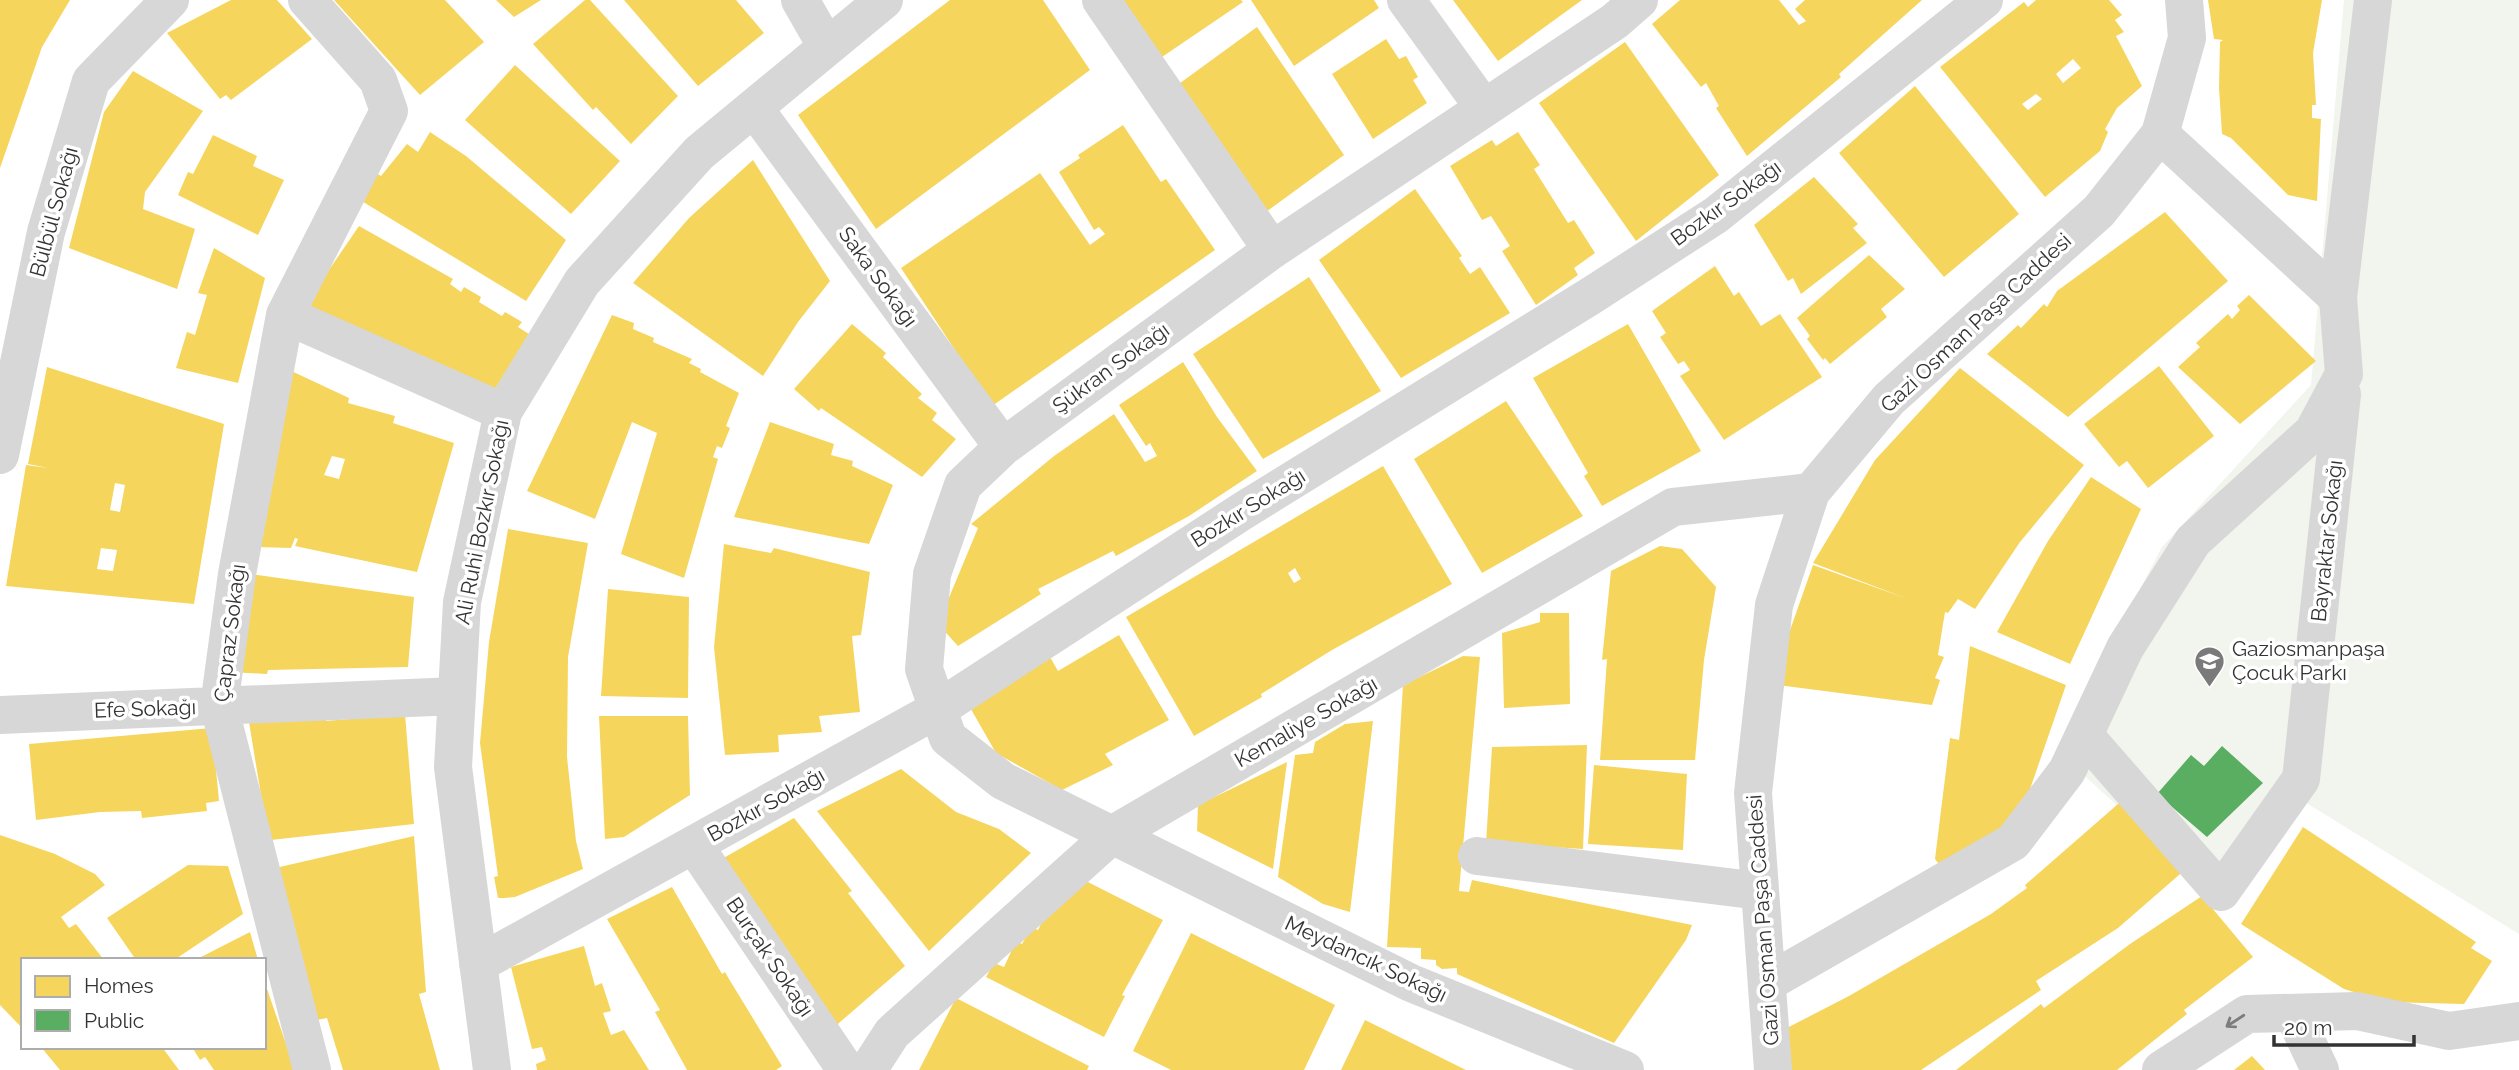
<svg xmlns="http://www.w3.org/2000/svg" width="2519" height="1070" font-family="Raleway,sans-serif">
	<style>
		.green { fill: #f1f5ed }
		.homes { fill: #f6d55c; fill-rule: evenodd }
		.public { fill: #5aae61 }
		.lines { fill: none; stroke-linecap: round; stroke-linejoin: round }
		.minor { stroke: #d7d7d7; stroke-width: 38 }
		.oneway { stroke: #7d7d7d }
		.labels { text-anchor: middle; stroke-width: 7; stroke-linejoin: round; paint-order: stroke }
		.street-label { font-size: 21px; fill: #333; stroke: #fff }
		.poi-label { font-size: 21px; fill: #333; stroke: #fff; text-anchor: start }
	</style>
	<rect width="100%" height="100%" fill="#fff"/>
	<path class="green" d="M2344,0H2519V934L2300,799L2218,897L2056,750L2162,547L2311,385Z"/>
	<path class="homes" d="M0,0H70L42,47L0,168Z
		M231,0H277L312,39L231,100L226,95L220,99L167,33Z
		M334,0H445L484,42L420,95Z
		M496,0H541L514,17Z
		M585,0H590L678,96L631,144L596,107L593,110L533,44Z
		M624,0H736L764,33L698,86Z
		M950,0H1043L1090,70L876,229L798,115Z
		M1118,0H1241L1243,2L1159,59Z
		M1251,0H1374L1379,8L1294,66Z
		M1453,0H1582L1498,61Z
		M1680,0H1779L1799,25L1806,21L1795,9L1805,0H1922L1839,74L1841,77L1747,156L1716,108L1719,106L1706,83L1701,87L1652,24Z
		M2036,0H2109L2122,15L2115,20L2124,32L2116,36L2142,86L2117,108L2105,129L2108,132L2100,151L2045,197L1940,67L2024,2L2028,7ZM2073,59L2081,68L2063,83L2056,74ZM2036,94L2042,99L2028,110L2022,104Z
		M2208,0H2322L2313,53L2316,105H2312V118L2321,119L2317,201L2288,195L2231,138L2222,134L2219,88L2220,42L2223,40L2214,39Z
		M1257,27L1344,155L1266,212L1176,86Z
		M1386,39L1399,59L1406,56L1418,77L1413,80L1427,103L1373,139L1332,74Z
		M1625,42L1719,175L1636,241L1539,103Z
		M515,65L620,161L571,214L465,120Z
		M133,71L203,111L145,192L143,209L195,229L177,289L69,248L104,112Z
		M1915,86L2019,214L1944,277L1839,153Z
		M1123,125L1161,182L1166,179L1215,250L992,406L901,268L1040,173L1090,245L1105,234L1099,227L1094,230L1059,172L1080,158L1078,155Z
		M430,132L466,156L566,240L526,301L355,197L373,171L381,176L407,144L418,152Z
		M1518,132L1540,165L1534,169L1568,223L1574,220L1595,253L1574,268L1578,275L1536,305L1502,251L1510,246L1491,216L1482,220L1450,166L1492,140L1496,146Z
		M213,135L257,156L253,166L284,180L258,235L178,195L188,172L193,174Z
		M753,160L830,281L798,322L763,376L633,283L689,218Z
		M1814,177L1858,224L1853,228L1867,243L1801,294L1793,278L1788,281L1754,225Z
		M1415,189L1462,256L1459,258L1470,274L1480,267L1510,313L1401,378L1319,260Z
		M2165,212L2228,281L2068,417L1987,354L2018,325L2021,328L2044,304L2047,307L2057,291Z
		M359,226L453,279L450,284L461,292L464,287L481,297L479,302L502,316L505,312L522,322L518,327L529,334L492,394L305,305Z
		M214,248L265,278L238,383L176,368L187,332L195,335L207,295L198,293Z
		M1869,255L1905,289L1881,309L1887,317L1830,364L1825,358L1823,360L1807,339L1810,336L1797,318Z
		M1715,266L1734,296L1739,292L1761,326L1780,314L1822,377L1724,440L1680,376L1690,370L1684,361L1678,364L1660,337L1666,333L1652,311Z
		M1309,277L1381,391L1263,459L1193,354Z
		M2249,295L2316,361L2240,424L2178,367L2200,347L2196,343L2228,314L2232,319L2240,310L2237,306Z
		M612,315L634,323L633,329L654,338L653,342L692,359L689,363L701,369L700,372L739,393L726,426L730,428L722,448L717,446L713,457L718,459L684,578L621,554L657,433L632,422L595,519L527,491Z
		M852,324L886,353L883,357L922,394L918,398L937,413L932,420L956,439L922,477L821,408L819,411L794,389Z
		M1628,324L1701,451L1602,506L1584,476L1588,473L1533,378Z
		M1183,362L1217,417L1257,471L1189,516L1116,556L1113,551L1038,589L1041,594L958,646L938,624L978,528L971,524L1054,456L1114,414L1145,462L1157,456L1150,443L1146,446L1119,405Z
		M2159,366L2214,436L2148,488L2127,461L2119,467L2084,424Z
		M47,367L224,424L194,604L6,586L26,465L48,468L28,464ZM115,483L125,485L120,512L110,510ZM101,548L117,550L113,571L97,569Z
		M285,368L349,398L348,403L395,416L393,423L454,443L417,572L295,546L298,539L295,538L291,548L257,547ZM332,456L345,459L339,479L324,475Z
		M1960,368L2084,465L2020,542L1975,609L1958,599L1948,613L1945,612L1938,655L1944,657L1935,678L1940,680L1932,705L1771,684L1813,565L1908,599L1813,563L1875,460Z
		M1506,401L1583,516L1482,573L1414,459Z
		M770,422L834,444L831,455L853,461L852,466L893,485L869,544L734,517Z
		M1383,466L1452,584L1332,650L1261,694L1262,697L1194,736L1126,617ZM1295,568L1301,579L1294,583L1288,573Z
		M2091,477L2141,509L2070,664L1997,632L2048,541Z
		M508,529L588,543L568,657L567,757L576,841L583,869L515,897L504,898H498L494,877L498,876L480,743L489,642Z
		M724,544L771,553L774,548L870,572L861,635L852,636L860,712L819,716L822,732L778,735L779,752L725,755L714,647Z
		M1660,546L1682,549L1716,587L1704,660L1695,760H1600L1607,659L1602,660L1611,571Z
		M243,573L414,597L408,667L268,670L267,674L230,672Z
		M608,589L689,597L688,698L601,696Z
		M1540,613H1569L1570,704L1504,708L1502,633L1540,622Z
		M1119,635L1169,720L1105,754L1113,765L1062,790L996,753L968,704L1050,657L1058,671Z
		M1970,646L2066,685L2029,792L2016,818L1941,867L1935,859L1950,738L1959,740Z
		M1463,656L1480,657L1459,891L1469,892L1472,880L1692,925L1686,940L1614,1043L1457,974V968L1442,969L1436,965V960L1421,959V948L1387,947L1403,685Z
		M405,714L414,824L262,841L261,795L249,722L326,718V721Z
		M599,716H688L690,795L624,837L605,839Z
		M1373,721L1350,912L1323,904L1278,877L1295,755L1313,753L1315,742L1345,724Z
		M212,728L219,801L206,803L207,811L142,818L141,811L100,812L36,820L29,744Z
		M1587,745L1583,849L1486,843L1492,747Z
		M1287,762L1273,869L1197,831L1198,805Z
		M1594,765L1687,774L1683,850L1588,844Z
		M901,769L956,812L999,829L1031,853L929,951L817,811Z
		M2126,797L2187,868L2118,928L2036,981L2041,990L1921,1070H1792L1783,1030L1849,996L1991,914L2027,888L2025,885Z
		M794,818L852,891L848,893L905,966L825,1035L713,864Z
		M2303,827L2476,942L2471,948L2492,961L2464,1004L2386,1002L2344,989L2241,924Z
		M0,835L55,854L95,874L105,885L61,917L69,928L76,924L104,960H23V1029L0,1005Z
		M414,836L426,992L419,994L440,1070H343L327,1018L317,1020L271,869Z
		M188,865L228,866L243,914L174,960H136L107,918Z
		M1076,876L1163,920L1122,995L1125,996L1104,1037L986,977L994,963L1004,967L1016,941L1022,944L1031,927L1038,930L1052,902Z
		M672,887L722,974L725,972L729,979L782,1066L776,1070H687L655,1012L660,1010L607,919Z
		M2202,896L2253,957L2184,1010L2187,1014L2117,1070H1956L2041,1004L2044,1008L2130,944Z
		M250,932L258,960H195L203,956Z
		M1191,933L1335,1005L1304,1070H1171L1133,1051Z
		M584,946L595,986L602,983L611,1011L603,1013L611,1035L624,1030L649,1070H537L536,1064L546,1060L542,1047L532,1049L511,967Z
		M265,983L295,1070H214L205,1057L200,1060L192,1047H264Z
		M956,998L1089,1066L1087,1070H919Z
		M1365,1020L1466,1070H1341Z
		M41,1047H162L179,1070H60Z
		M2252,1056L2265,1070H2234Z"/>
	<path class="public" d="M2222,746L2263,783L2207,837L2157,794L2191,755L2204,766Z"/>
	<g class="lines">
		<path class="minor" d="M307,0L378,80L389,111L285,315L237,574L219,706L312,1070
			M800,0L827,47
			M1101,0L1272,250
			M1406,0L1484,108
			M754,108L1003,447
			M2160,134L2338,298
			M285,315L503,412
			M0,455L46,232L91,81L170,0
			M0,715L457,696
			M2084,735L2221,892L2301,779L2342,394
			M694,845L846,1070
			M1477,856L1760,891
			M478,964L938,709L1241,512L1589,297L1716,215L1984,0
			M1767,983L2013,842L2067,771L2125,648L2193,541L2313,432L2344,374L2338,298L2373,0
			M2293,1013L2320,1070
			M492,1070L453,767L462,602L503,412L582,282L699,153L884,0
			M868,1070L892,1033L1112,835L1673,507L1811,492
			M1625,1070L1411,983L1003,781L948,738L924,669L932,574L963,485L1003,447L1272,250L1615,21L1639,0
			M1773,1070L1753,793L1774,605L1811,492L1889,399L2099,211L2160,134L2187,38L2184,0
			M2161,1070L2247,1014L2357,1011L2449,1031L2519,1021"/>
	</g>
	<defs><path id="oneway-shaft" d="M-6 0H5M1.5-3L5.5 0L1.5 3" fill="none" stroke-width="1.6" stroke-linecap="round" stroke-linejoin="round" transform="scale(1.75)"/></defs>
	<use class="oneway" href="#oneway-shaft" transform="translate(2235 1021) rotate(147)"/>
	<defs>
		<symbol id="school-pin" viewBox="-11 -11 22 30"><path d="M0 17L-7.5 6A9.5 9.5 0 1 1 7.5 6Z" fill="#7a7a7a" stroke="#fff"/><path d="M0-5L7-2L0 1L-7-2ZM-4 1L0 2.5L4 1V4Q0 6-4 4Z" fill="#fff"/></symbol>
	</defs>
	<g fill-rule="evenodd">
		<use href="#school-pin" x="2192" y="644" width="35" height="47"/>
	</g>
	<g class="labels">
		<g class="street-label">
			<text transform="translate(1726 203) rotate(-36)" y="7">Bozkır Sokağı</text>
			<text transform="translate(54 212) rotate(-75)" y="7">Bülbül Sokağı</text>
			<text transform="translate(878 277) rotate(54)" y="7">Saka Sokağı</text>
			<text transform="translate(1976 323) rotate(-43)" y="7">Gazi Osman Paşa Caddesi</text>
			<text transform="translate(1111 368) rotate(-36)" y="7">Şükran Sokağı</text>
			<text transform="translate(1248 508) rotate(-32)" y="7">Bozkır Sokağı</text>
			<text transform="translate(482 522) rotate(-79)" y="7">Ali Ruhi Bozkır Sokağı</text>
			<text transform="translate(2327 541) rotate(-84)" y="7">Bayraktar Sokağı</text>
			<text transform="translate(230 633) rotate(-83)" y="7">Çapraz Sokağı</text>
			<text transform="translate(145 709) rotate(-2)" y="7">Efe Sokağı</text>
			<text transform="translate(1306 722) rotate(-30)" y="7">Kemaliye Sokağı</text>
			<text transform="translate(766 805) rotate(-29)" y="7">Bozkır Sokağı</text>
			<text transform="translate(1763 920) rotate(-94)" y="7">Gazi Osman Paşa Caddesi</text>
			<text transform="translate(770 957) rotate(56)" y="7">Burçak Sokağı</text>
			<text transform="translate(1366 959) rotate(25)" y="7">Meydancık Sokağı</text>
		</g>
		<g class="poi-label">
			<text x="2232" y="656">Gaziosmanpaşa<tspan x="2232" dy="24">Çocuk Parkı</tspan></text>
		</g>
	</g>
	<rect x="21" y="958" width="245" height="91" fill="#ffffff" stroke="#adadad" stroke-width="2"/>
	<rect x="35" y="976" width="35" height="21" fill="#f6d55c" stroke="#adadad" stroke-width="2"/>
	<text x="84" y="993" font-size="21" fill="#333333">Homes</text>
	<rect x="35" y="1010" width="35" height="21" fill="#5aae61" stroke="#adadad" stroke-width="2"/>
	<text x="84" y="1028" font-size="21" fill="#333333">Public</text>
	<path d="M2274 1035v10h140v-10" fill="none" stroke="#333333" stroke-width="3.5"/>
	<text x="2284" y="1035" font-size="21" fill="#333333" stroke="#ffffff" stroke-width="5" paint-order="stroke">20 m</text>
</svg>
